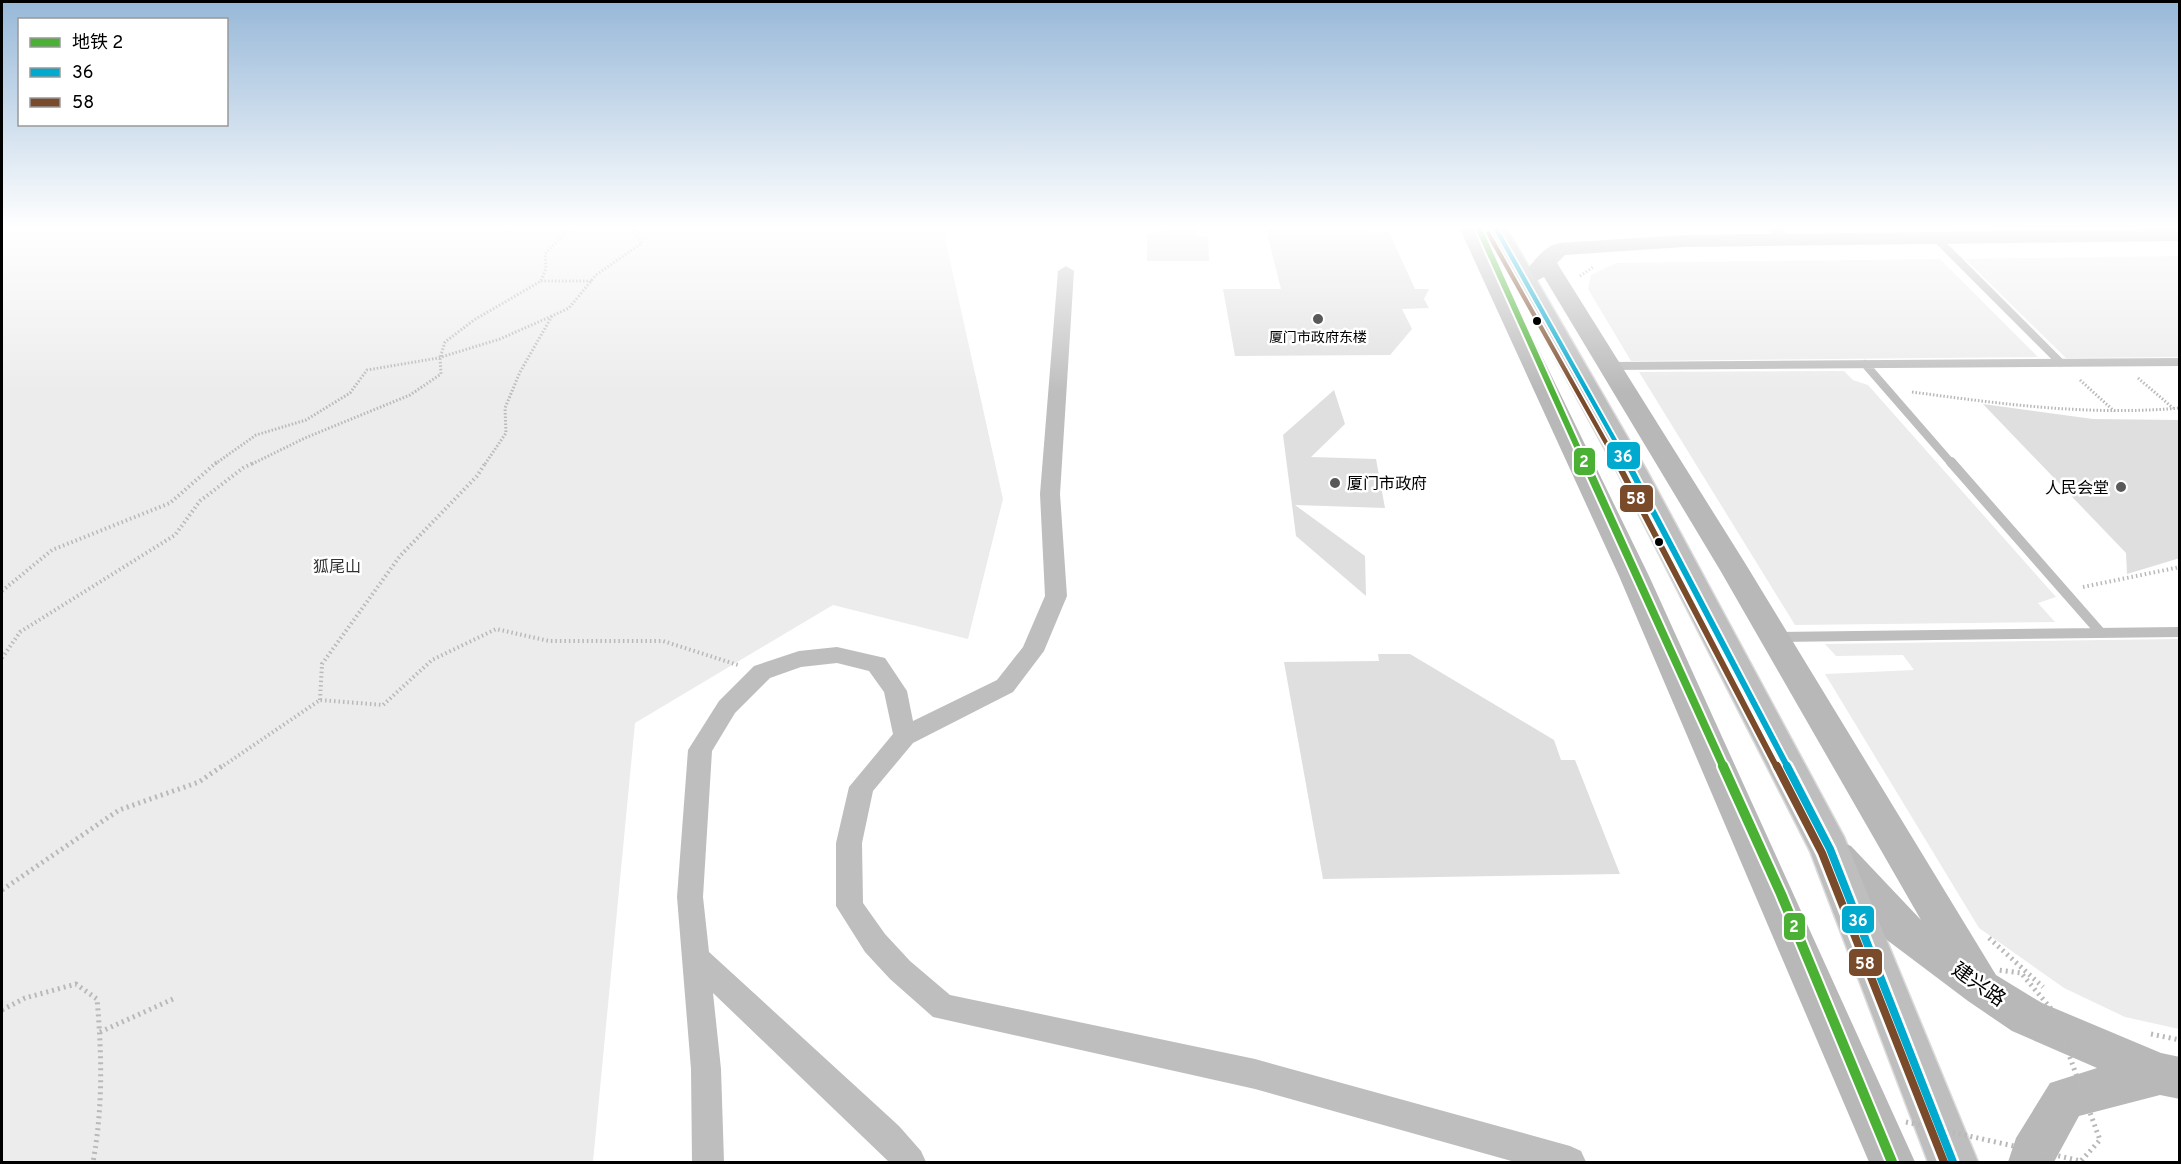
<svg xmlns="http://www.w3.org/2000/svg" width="2181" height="1164" font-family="Overpass,'Noto Sans SC',sans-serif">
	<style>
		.green { fill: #ececec }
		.building { fill: #dfdfdf }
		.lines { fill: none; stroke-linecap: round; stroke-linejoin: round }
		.primary-casing { stroke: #dbdbdb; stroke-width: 3 }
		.path-far2 { stroke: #b9b9b9; stroke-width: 3; stroke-dasharray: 1.5 2; stroke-linecap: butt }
		.path-far1 { stroke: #b9b9b9; stroke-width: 4; stroke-dasharray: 1.5 3; stroke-linecap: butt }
		.path { stroke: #b9b9b9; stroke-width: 5; stroke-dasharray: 2 4; stroke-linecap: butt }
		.lane-far1 { stroke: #bebebe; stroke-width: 8 }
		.lane { stroke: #bebebe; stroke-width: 10 }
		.street { fill: #bebebe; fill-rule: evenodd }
		.secondary { fill: #b8b8b8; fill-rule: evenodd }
		.primary { fill: #bebebe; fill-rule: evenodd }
		.path-bridge { stroke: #b9b9b9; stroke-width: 5; stroke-dasharray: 2 4; stroke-linecap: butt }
		.bus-1-far2-casing { stroke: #fff; stroke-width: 8 }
		.bus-1-far1-casing { stroke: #fff; stroke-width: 10 }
		.bus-1-casing { stroke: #fff; stroke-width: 13 }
		.bus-2-far2-casing { stroke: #fff; stroke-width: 8 }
		.bus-2-far1-casing { stroke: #fff; stroke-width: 10 }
		.bus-2-casing { stroke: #fff; stroke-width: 13 }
		.bus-1-far2 { stroke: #00a9ce; stroke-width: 4.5 }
		.bus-1-far1 { stroke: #00a9ce; stroke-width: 6 }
		.bus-1 { stroke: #00a9ce; stroke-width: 8 }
		.bus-2-far2 { stroke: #7a4b2a; stroke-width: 4.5 }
		.bus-2-far1 { stroke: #7a4b2a; stroke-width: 6 }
		.bus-2 { stroke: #7a4b2a; stroke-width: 8 }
		.metro-1-far2-casing { stroke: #fff; stroke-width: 10 }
		.metro-1-far1-casing { stroke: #fff; stroke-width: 12 }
		.metro-1-casing { stroke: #fff; stroke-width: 14 }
		.metro-1-far2 { stroke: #4bb134; stroke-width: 6 }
		.metro-1-far1 { stroke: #4bb134; stroke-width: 8 }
		.metro-1 { stroke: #4bb134; stroke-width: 10 }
		.poi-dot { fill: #595959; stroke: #fff; stroke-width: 2 }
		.bus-dot { fill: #000; stroke: #fff; stroke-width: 2 }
		.labels { text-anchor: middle; stroke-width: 5; stroke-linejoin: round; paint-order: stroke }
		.far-poi-label { font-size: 14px; fill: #000; stroke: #fff }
		.poi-label { font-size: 16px; fill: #000; stroke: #fff; text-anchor: start }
		.park-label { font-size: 16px; fill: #333; stroke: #fff }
		.near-street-label { font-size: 20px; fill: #000; stroke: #fff }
		.line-badge { stroke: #fff; stroke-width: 2 }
		.badge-label { font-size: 16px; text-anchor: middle; font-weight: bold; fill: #fff }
	</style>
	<rect width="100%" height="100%" fill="#fff"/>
	<path class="green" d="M2,229H943L1003,499L968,639L833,605L635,723L593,1162H2Z
		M2179,256V357L2066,358L1965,259Z
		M1940,259L2038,357L1631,361L1588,289L1591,275L1616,263Z
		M1844,371L1853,380L1868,385L2056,597L2038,603L2055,622L1795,625L1639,372Z
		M2179,639H2180L2179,1029L2125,1017L2064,988L1979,928L1825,674L1914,670L1903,655L1836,656L1825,644Z"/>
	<path class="building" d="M1172,229H1196L1197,236L1208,237L1209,261H1147V234Z
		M1266,229H1369V232H1389L1415,289H1429L1424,299L1429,308L1402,309L1412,329L1390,355L1235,356L1223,289H1281Z
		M1334,390L1345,424L1311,457L1376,459L1385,508L1295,505L1365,556L1366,596L1296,536L1283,435Z
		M1983,404L2093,419L2180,420V558L2127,574L2126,553Z
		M1378,654H1410L1554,740L1561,760H1575L1620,874L1323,879L1284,662L1379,661Z"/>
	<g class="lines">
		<defs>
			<path id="primary" d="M1485,229H1507L1647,471L1844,837L1978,1162H1928L1810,851L1617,471Z"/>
		</defs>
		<use href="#primary" class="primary-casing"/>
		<path class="path-far2" d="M1580,276L1593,267
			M541,281H592
			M2138,378L2173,408
			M2080,380L2114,411
			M1912,392C2002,404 2089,416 2180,408
			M215,464L256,435L306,420L350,393L367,370L438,358L500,339L552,316
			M252,464L305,438L410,395L441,374L440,358L445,342L474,320L541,281L546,268L545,254L569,229
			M485,464L506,433L505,408L520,372L552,316L569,308L596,275L642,243L631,229"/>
		<path class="path-far1" d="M2083,587L2180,567
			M2,591L52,550L170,503L217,462
			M2,658L20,632L175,535L200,501L243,468L255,462
			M320,700L322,664L400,556L477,476L486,462
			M220,768L320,700L383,705L432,660L496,629L549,641H663L738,665"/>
		<path class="path" d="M2,890L119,810L199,782L222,766
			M1989,938L2043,987
			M2,1010L25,998L76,984L97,999C102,1054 103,1108 93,1162
			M100,1032L173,999
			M2151,1034L2180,1040"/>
		<path class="lane-far1" d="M1936,238L2061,363
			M1865,364L1952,464
			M1610,366L2180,362"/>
		<path class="lane" d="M1951,462L2101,633
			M1778,637L2180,632"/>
		<path class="street" d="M1768,229H1783L1791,240L1784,244L1779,243Z
			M1066,266L1074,271L1060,494L1067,596L1044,651L1013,692L913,743L873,791L862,843L863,903L885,934L910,961L950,995L1255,1059L1570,1146L1581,1151L1586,1162H1515L1255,1089L933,1017L890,979L865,952L836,906V843L849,787L893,734L884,692L869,671L837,663L801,667L770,678L735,713L712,751L703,897L709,952L899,1126L921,1151L926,1162H889L713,993L721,1069L724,1162H692L691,1069L677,897L688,750L719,701L754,666L799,651L837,647L885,658L907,691L913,721L997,680L1023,647L1045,596L1040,494L1058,271Z"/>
		<path class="secondary" d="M1460,229H1480L1649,576L1915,1162H1869L1619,576Z
			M2180,229V241L1684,247L1565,255L1557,263L1745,563L1996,975L2042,1003L2161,1053L2180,1057V1099L2160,1095L2079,1116L2054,1162H2008L2016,1138L2050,1083L2097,1068L2012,1031L1968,1001L1887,940L1825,868L1819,857L1825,846L1838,841L1851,846L1921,920L1720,570L1544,277L1534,282L1526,280L1523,275C1532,263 1544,246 1559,243L1684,235Z"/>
		<use href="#primary" class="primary"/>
		<path class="path-bridge" d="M1906,1122L2081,1161L2100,1140L2053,1011L2021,973L1998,970"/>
		<defs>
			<path id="bus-1-far2" d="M1496,229L1628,464"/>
			<path id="bus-1-far1" d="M1627,462L1788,768"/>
			<path id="bus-1" d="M1787,766L1830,849L1953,1162"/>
			<path id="bus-2-far2" d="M1488,233L1618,464"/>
			<path id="bus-2-far1" d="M1617,462L1777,768"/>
			<path id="bus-2" d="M1777,766L1822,853L1944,1162"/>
		</defs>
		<use href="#bus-1-far2" class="bus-1-far2-casing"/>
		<use href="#bus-1-far1" class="bus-1-far1-casing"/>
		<use href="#bus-1" class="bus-1-casing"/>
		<use href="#bus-2-far2" class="bus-2-far2-casing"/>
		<use href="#bus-2-far1" class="bus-2-far1-casing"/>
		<use href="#bus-2" class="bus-2-casing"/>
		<use href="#bus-1-far2" class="bus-1-far2"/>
		<use href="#bus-1-far1" class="bus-1-far1"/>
		<use href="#bus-1" class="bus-1"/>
		<use href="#bus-2-far2" class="bus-2-far2"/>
		<use href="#bus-2-far1" class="bus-2-far1"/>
		<use href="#bus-2" class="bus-2"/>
		<defs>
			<path id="metro-1-far2" d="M1479,229L1585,464"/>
			<path id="metro-1-far1" d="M1585,462L1724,768"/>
			<path id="metro-1" d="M1723,766L1781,894L1892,1162"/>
		</defs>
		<use href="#metro-1-far2" class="metro-1-far2-casing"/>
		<use href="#metro-1-far1" class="metro-1-far1-casing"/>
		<use href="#metro-1" class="metro-1-casing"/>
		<use href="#metro-1-far2" class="metro-1-far2"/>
		<use href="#metro-1-far1" class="metro-1-far1"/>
		<use href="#metro-1" class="metro-1"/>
	</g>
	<linearGradient id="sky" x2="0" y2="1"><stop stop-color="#97b8d8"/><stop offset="0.58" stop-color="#fff"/><stop offset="1" stop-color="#fff" stop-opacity="0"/></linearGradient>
	<rect width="2181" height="392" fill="url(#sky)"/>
	<g class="poi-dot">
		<circle cx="1318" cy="319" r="6"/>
		<circle cx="1335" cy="483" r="6"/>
		<circle cx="2121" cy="487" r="6"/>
	</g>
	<g class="bus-dot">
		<circle cx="1537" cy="321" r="5"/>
		<circle cx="1659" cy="542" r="5"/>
	</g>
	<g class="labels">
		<g class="far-poi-label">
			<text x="1318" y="342">厦门市政府东楼</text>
		</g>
		<g class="poi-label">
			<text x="1347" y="489">厦门市政府</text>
			<text x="2109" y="493" text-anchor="end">人民会堂</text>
		</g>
		<g class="park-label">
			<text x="337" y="572">狐尾山</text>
		</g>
		<g class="near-street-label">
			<text transform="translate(1979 984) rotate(35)" y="7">建兴路</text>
		</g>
	</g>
	<g class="line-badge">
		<rect x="1606" y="441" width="35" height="29" rx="6" fill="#00a9ce"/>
		<rect x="1573" y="447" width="23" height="29" rx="6" fill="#4bb134"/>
		<rect x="1619" y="484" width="35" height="29" rx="6" fill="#7a4b2a"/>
		<rect x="1841" y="905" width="34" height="29" rx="6" fill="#00a9ce"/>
		<rect x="1783" y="912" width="23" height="29" rx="6" fill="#4bb134"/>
		<rect x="1848" y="948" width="35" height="29" rx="6" fill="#7a4b2a"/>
	</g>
	<g class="badge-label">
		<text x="1623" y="462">36</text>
		<text x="1584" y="467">2</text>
		<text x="1636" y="504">58</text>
		<text x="1858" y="926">36</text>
		<text x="1794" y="932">2</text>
		<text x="1865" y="969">58</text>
	</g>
	<rect width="2181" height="1164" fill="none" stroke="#000000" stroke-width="6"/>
	<rect x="18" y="18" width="210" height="108" fill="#ffffff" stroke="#999999" stroke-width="1.5"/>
	<rect x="30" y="38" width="30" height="9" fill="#4bb134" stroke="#999999" stroke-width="1.5"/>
	<text x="72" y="48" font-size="18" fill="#000000">地铁 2</text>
	<rect x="30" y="68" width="30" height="9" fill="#00a9ce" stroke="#999999" stroke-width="1.5"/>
	<text x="72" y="78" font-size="18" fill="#000000">36</text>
	<rect x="30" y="98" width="30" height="9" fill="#7a4b2a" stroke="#999999" stroke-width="1.5"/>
	<text x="72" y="108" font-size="18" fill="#000000">58</text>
</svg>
